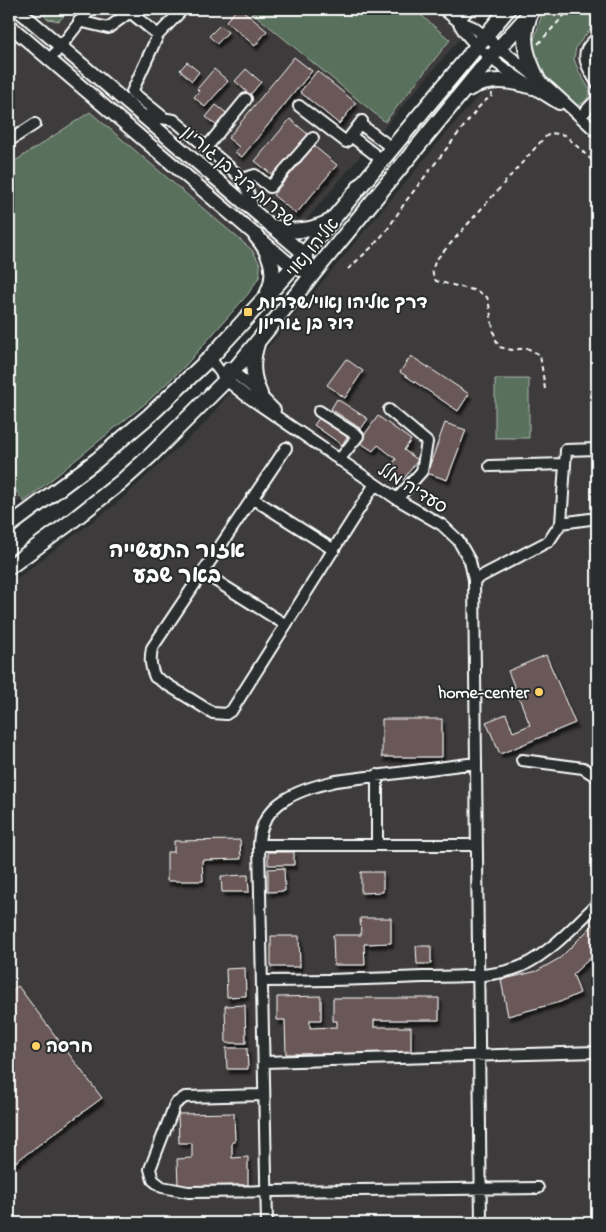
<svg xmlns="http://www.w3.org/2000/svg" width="606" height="1232" font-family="'Indie Flower','Playpen Sans Hebrew',sans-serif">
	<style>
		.built { fill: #3d3a3b }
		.green { fill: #58705c; stroke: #acb8ae }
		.building { fill: #6a5858; stroke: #fff; filter: url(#shadow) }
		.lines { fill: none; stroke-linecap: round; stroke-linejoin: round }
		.minor-casing { stroke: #fff; stroke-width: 14 }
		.major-casing { stroke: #fff; stroke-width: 16 }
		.highway-casing { stroke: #fff; stroke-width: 18 }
		.path { stroke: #fff; stroke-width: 2; stroke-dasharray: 5 4; stroke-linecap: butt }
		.minor { stroke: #2a2d2e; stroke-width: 10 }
		.major { stroke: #2a2d2e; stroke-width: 12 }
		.highway { stroke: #2a2d2e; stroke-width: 14 }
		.poi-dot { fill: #ffd166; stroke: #2a2d2e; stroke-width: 2 }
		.labels { text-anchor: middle; stroke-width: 4; stroke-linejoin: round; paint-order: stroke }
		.street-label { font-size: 18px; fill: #fff; stroke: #2a2d2e }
		.poi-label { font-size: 18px; font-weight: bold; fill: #fff; stroke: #2a2d2e; text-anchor: start }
		.district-label { font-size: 22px; font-weight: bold; fill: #fff; stroke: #2a2d2e }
	</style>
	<defs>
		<filter id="shadow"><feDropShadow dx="2.5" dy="4.5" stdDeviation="1" flood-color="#0009"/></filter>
	</defs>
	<rect width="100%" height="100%" fill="#2a2d2e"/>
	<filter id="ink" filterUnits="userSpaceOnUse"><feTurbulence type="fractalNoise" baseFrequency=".02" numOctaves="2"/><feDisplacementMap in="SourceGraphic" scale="10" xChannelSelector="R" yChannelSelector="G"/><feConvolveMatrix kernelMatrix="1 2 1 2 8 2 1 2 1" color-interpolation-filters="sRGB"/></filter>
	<g filter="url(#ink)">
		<path class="built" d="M9,9H485L302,225L150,390L66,467L9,509Z
			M555,9H597V1223H9V584L117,503L203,425L453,125Z"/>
		<path class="green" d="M36,9H70L59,21L48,19Z
			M248,9H414L450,40L385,122Z
			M546,9H597V21L576,47L574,59L579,72L590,90C588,101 584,103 574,107L538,72L533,53V43L542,14Z
			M90,112L252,250L260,264V276L248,294L185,366L147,402L24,502L9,481V165Z
			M495,379H529V438H495Z"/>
		<path class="building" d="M237,9H241L267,31L255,46L226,21Z
			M220,25L228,32L217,44L209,36Z
			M294,57L312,71L242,157L235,152L239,147L228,138Z
			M187,62L199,72L192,81L180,70Z
			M214,69L228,81L205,107L194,97L199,91L197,89Z
			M246,69L261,82L250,95L235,81Z
			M317,71L356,103L339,124L300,92Z
			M216,105L229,115L219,128L206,117Z
			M290,119L310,136L276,178L255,161Z
			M314,146L337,165L296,214L273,195Z
			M411,356L469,394L458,411L400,372Z
			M346,359L363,371L345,398L327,385Z
			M337,399L368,419L361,429L331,409Z
			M378,416L411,440L404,450L418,460L403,480L389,469L396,459L378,445L373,451L359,442Z
			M320,417L347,437L342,445L314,425Z
			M445,423L466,430L447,480L427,473Z
			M546,655L575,723L500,754L486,722L506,714L513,732L530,725L508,671Z
			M382,719H442V757H382Z
			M240,840L241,859L202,860L203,881H167V852H174V841Z
			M268,852H294V865H268Z
			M284,868L285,891L268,892V869Z
			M361,872H383V892L361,893Z
			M248,875L249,892H222L221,876Z
			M360,918H391V943L364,944L365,965H334L333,935H361Z
			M597,921V952L573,974L580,993L560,1002L508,1016L501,980L537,971L560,958Z
			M271,936H299L300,967H271Z
			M416,946H431V964H417Z
			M245,968L246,996L227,997L226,969Z
			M18,986L102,1098L9,1167V993Z
			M321,996V1020H310V1028L337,1027V1021H333V998H439V1020H374V1027H411V1053L286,1054L285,1020H277V997Z
			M245,1005L246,1043H226L225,1006Z
			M226,1048H247L248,1069H227Z
			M234,1113L235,1142H232V1158L248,1157V1185L178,1186L177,1159L192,1158V1143H179L178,1114Z"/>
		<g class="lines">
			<defs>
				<path id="minor" d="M443,9L458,21L473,27L485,36L549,88L597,132
					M130,12L158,35L132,92L163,117
					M79,21L108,28L130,12V9
					M458,21C470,51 532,87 559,104
					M458,21L469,9
					M158,35L183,9
					M597,37C594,41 589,45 587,49C581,60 592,74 597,83
					M49,60C64,44 76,25 91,9
					M299,106L346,142L362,121
					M142,115L174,120L235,172C246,183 250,195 253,210
					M580,117L597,99
					M360,124L392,148
					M351,136L382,160
					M9,141L35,124
					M206,148L246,99
					M242,179L255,175L270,187L313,138
					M210,358L226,380L245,395L397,499L442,525L458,540L470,561L474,580L481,1223
					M228,368L252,387L275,410
					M389,410L427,442L422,471L397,499
					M319,411L358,436L339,460
					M286,448L152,648C150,659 150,667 155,677L213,713L226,714L232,710L375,484
					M490,466L565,464
					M252,498L334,550
					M561,523L597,518
					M202,572L286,625
					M474,580L549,541L561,523L566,450L597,449
					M522,760L583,768L597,777
					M377,775V845
					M259,845H477
					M262,981C317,981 371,979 426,977C456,976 497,978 524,965C552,951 575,925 597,904
					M264,1062L597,1052
					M264,1095L185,1097L175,1104L150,1169L153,1180L162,1187L188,1192L538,1188
					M267,1223L259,845C260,802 300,789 336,781L476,763"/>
				<path id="major" d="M17,9L304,254L314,274
					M9,25L293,267L314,274"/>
				<path id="highway" d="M529,18C520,41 528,59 538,80
					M468,89C488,78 512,80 533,87
					M273,227C292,233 311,231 329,222
					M256,236C270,252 278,271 268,292
					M257,344C251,362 252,377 260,394
					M9,526L97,460L149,416L210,358L293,267L508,9
					M9,567L68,524L121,482L150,456L226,380L491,57L534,9"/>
			</defs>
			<use href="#minor" class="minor-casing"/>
			<use href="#major" class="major-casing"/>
			<use href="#highway" class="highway-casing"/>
			<path class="path" d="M538,44L570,9
				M348,269L373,246L387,230L406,201L478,108L486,100L491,98L492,93
				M545,389L540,355L527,348L512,350L499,347C491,331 492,313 487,297L477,291L436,281C431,273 432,269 436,260L544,138L551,133L565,135L597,165"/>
			<use href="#minor" class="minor"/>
			<use href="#major" class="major"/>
			<use href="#highway" class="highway"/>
		</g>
	</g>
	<g class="poi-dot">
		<rect x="243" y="307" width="10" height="10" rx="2.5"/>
		<circle cx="539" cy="692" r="5"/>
		<circle cx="36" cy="1046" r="5"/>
	</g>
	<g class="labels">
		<g class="street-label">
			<text transform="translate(239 176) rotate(41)" y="6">שדרות דוד בן גוריון</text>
			<text transform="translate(312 247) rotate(-50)" y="6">אליהו נאוי</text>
			<text transform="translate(413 488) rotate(32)" y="6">סעדיה מלל</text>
		</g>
		<g class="poi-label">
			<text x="258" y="308">דרך אליהו נאוי/שדרות<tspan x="258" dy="21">דוד בן גוריון</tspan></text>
			<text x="529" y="698" text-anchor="end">home-center</text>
			<text x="46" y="1052">חרסה</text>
		</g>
		<g class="district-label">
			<text x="177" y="557">אזור התעשייה<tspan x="177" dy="25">באר שבע</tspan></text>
		</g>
	</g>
	<rect width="606" height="1232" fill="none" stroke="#2a2d2e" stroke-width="30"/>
	<rect x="15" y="15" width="576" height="1202" fill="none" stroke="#fff" stroke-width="2" filter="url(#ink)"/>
</svg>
